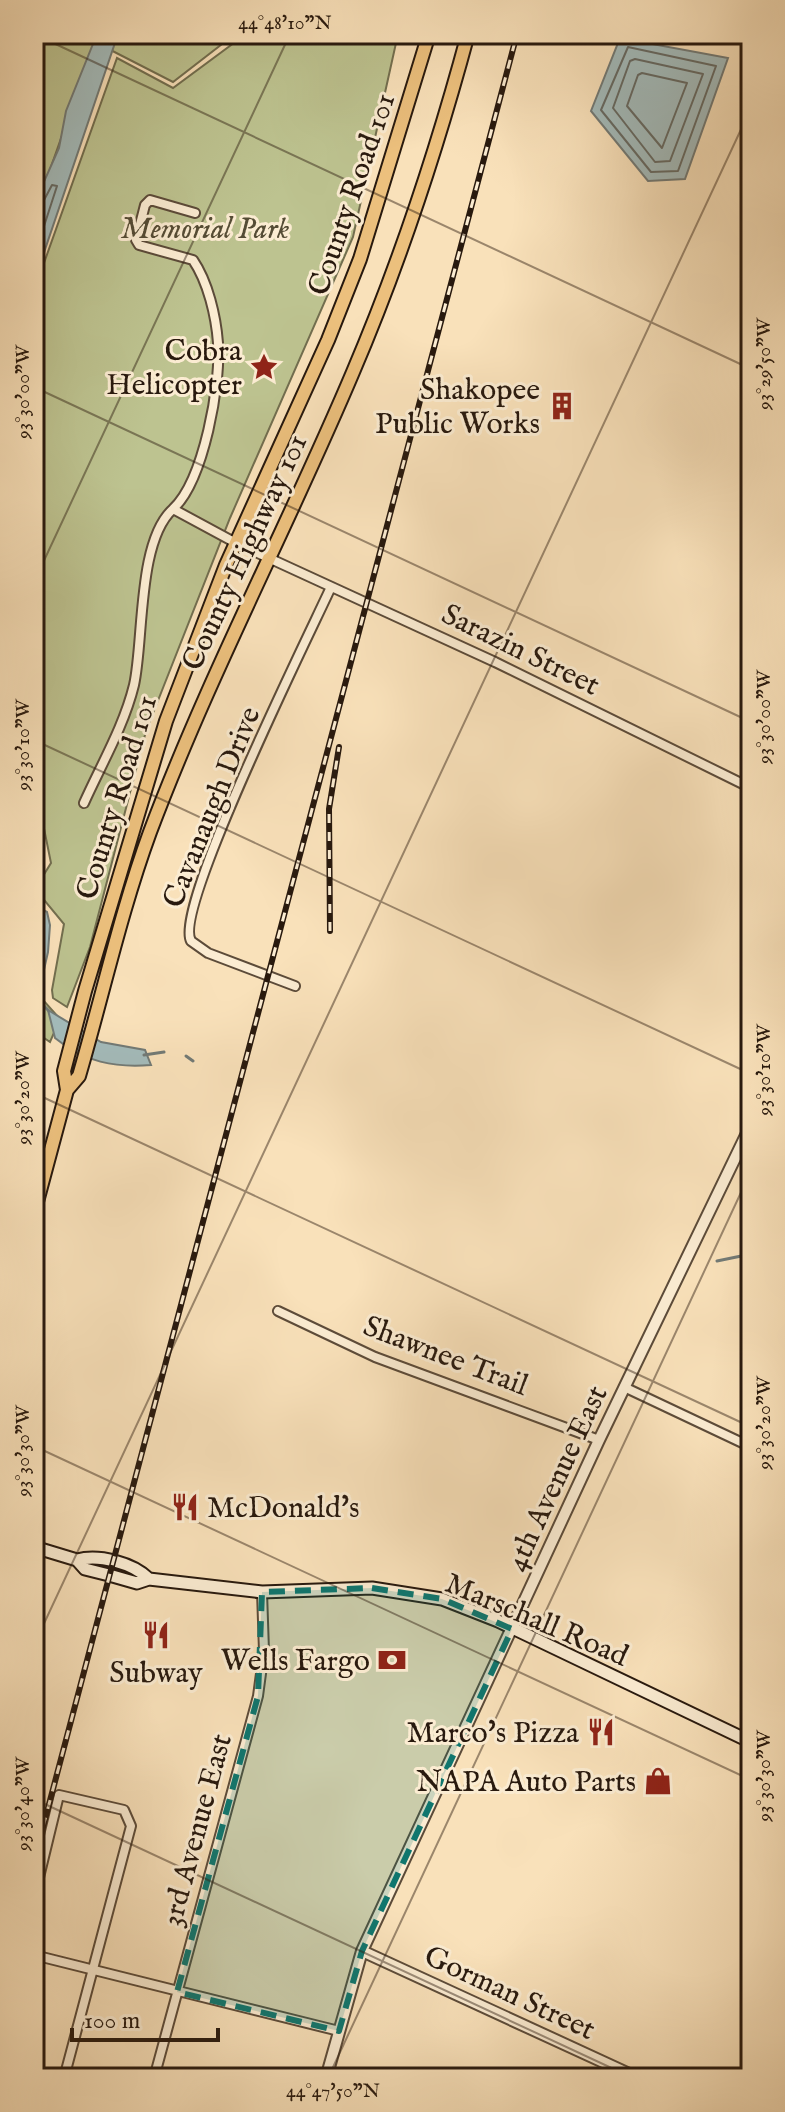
<svg xmlns="http://www.w3.org/2000/svg" width="785" height="2112" font-family="'IM FELL English',serif">
	<style>
		.green { fill: #bdc390; stroke: #726e4f; stroke-width: 2 }
		.water { fill: #a3bbbb; stroke: #727a76; stroke-width: 2 }
		.lines { fill: none; stroke-linecap: round; stroke-linejoin: round }
		.shore { stroke: #666a64; stroke-width: 2 }
		.stream { stroke: #727a76; stroke-width: 3 }
		.minor-casing { stroke: #5c4b39; stroke-width: 12 }
		.tertiary-casing { stroke: #5c4b39; stroke-width: 14 }
		.secondary-casing { stroke: #28190e; stroke-width: 15 }
		.primary-casing { stroke: #28190e; stroke-width: 16 }
		.minor { stroke: #fbecd2; stroke-width: 8 }
		.tertiary { stroke: #fbecd2; stroke-width: 10 }
		.secondary { stroke: #fbecd2; stroke-width: 11 }
		.primary { stroke: #ecc07d; stroke-width: 12 }
		.rail-casing { stroke: #28190e; stroke-width: 6 }
		.rail { stroke: #fbecd2; stroke-width: 3; stroke-dasharray: 9; stroke-linecap: butt }
		.marked { fill: #0f766e; fill-opacity: 0.2; stroke: #0f766e; stroke-width: 6; stroke-dasharray: 16 10; stroke-linejoin: round }
		.ticks { fill: none; stroke: #28190e; stroke-width: 2; stroke-opacity: 0.45 }
		.labels { text-anchor: middle; stroke-width: 6; stroke-linejoin: round; paint-order: stroke }
		.street-label { font-size: 30px; fill: #28190e; stroke: #fbecd2 }
		.park-label { font-size: 30px; font-style: italic; fill: #554c35; stroke: #fbecd2 }
		.poi-label { font-size: 30px; fill: #28190e; stroke: #fbecd2; text-anchor: end }
		.neatline { fill: none; stroke: #28190e; stroke-width: 3 }
		.ticks-label { font-size: 20px; text-anchor: middle; fill: #28190e }
	</style>
	<rect width="100%" height="100%" fill="#f9e1ba"/>
	<filter id="stains"><feTurbulence type="fractalNoise" baseFrequency=".0025" numOctaves="4"/><feColorMatrix values="0 0 0 0 .2 0 0 0 0 .09 0 0 0 0 .02 0 0 0 .5 -.17"/></filter>
	<radialGradient id="worn" r=".72"><stop offset=".6" stop-color="#630" stop-opacity="0"/><stop offset="1" stop-color="#630" stop-opacity=".3"/></radialGradient>
	<path class="green" d="M34,34H235L173,82L95,42L34,215Z
		M246,34H398L353,237L230,518L146,731L90,947L67,1007L53,998L52,990L64,924L35,889L51,863L34,779V291L117,58L173,88Z
		M34,990L60,1019L50,1042L34,1031Z"/>
	<path class="water" d="M97,34H118L34,282V204L59,148L66,111Z
		M620,38L728,58L685,179L648,181L591,111Z
		M36,906L47,912L50,925L48,952L38,996L34,992Z
		M48,1010L101,1042L145,1050L151,1065C115,1068 84,1062 55,1038Z"/>
	<g class="lines">
		<path class="shore" d="M628,47L716,66L678,171L651,172L601,110Z
			M635,59L703,74L670,161L655,162L613,108L630,61Z
			M642,73L687,83L662,148L627,106L638,75Z
			M34,204L43,202L52,185L57,186L34,257"/>
		<path class="stream" d="M34,988L38,1000L49,1011
			M144,1055L164,1052
			M186,1056L193,1061
			M717,1261L751,1254"/>
		<defs>
			<path id="minor" d="M173,509C204,480 221,384 218,343C216,316 208,282 193,260L139,245L136,240L145,205L150,200L195,213
				M84,803C101,765 124,726 134,685C144,641 137,541 173,509L236,543L495,662L751,788
				M295,986L208,953L191,941C173,909 309,635 331,587
				M278,1311L375,1357L599,1440
				M624,1387L751,1447
				M34,1898L59,1795L124,1810L131,1826L64,2078
				M34,1955L339,2031
				M154,2078L258,1696L264,1651L262,1592"/>
			<path id="tertiary" d="M362,1951L638,2078
				M326,2078L362,1951L599,1440L751,1125"/>
			<path id="secondary" d="M34,1547L77,1560L85,1569L109,1575L137,1583L149,1579L262,1592L372,1588L442,1599L498,1621L751,1742
				M77,1560C99,1554 133,1563 149,1579"/>
			<path id="primary" d="M67,1090L79,1076C103,994 121,911 150,832C209,675 288,526 353,372C400,262 437,149 468,34
				M34,1213L67,1090L64,1071L85,991L166,721L226,565L328,340L360,259L429,34"/>
		</defs>
		<use href="#minor" class="minor-casing"/>
		<use href="#tertiary" class="tertiary-casing"/>
		<use href="#secondary" class="secondary-casing"/>
		<use href="#primary" class="primary-casing"/>
		<use href="#minor" class="minor"/>
		<use href="#tertiary" class="tertiary"/>
		<use href="#secondary" class="secondary"/>
		<use href="#primary" class="primary"/>
		<defs>
			<path id="rail" d="M330,931L329,809L339,747
				M34,1861L517,34"/>
		</defs>
		<use href="#rail" class="rail-casing"/>
		<use href="#rail" class="rail"/>
	</g>
	<path class="marked" d="M372,1588L442,1599L512,1629L362,1951L339,2031L177,1992L258,1696L262,1592Z"/>
	<path class="ticks" d="M34,34L751,369M34,387L751,722M34,582L290,34M34,740L751,1074M34,1093L751,1427M34,1446L751,1780M34,1645L751,108M34,1799L633,2078M328,2078L751,1171"/>
	<defs>
		<symbol id="sight-bare" viewBox="-9 -9 18 18"><path d="M0-6L1.8-2.2L6-1.7L2.9 1.2L3.7 5.4L0 3.3L-3.7 5.4L-2.9 1.2L-6-1.7L-1.8-2.2Z" fill="#8f2418" stroke="#fbecd2" stroke-width="2.5" paint-order="stroke"/></symbol>
		<symbol id="building-bare" viewBox="-9 -9 18 18"><path d="M-4-6H4V6H1V3H-1V6H-4ZM-2.5-4.3h1.7v1.8h-1.7ZM.8-4.3h1.7v1.8H.8ZM-2.5-1h1.7V.8h-1.7ZM.8-1h1.7V.8H.8Z" fill="#8f2418" stroke="#fbecd2" stroke-width="2.5" paint-order="stroke"/></symbol>
		<symbol id="restaurant-bare" viewBox="-9 -9 18 18"><path d="M-5-6h1v4h1v-4h1v4h1v-4h1v5L-1.5 .5V6h-2V.5L-5-1ZM5-6V6H3V1.5H1.5Q1.5-4 5-6Z" fill="#8f2418" stroke="#fbecd2" stroke-width="2.5" paint-order="stroke"/></symbol>
		<symbol id="bank-bare" viewBox="-9 -9 18 18"><path d="M-6-4H6V4H-6ZM0-2.3a2.3 2.3 0 1 0 0 4.6a2.3 2.3 0 1 0 0-4.6Z" fill="#8f2418" stroke="#fbecd2" stroke-width="2.5" paint-order="stroke"/></symbol>
		<symbol id="shop-bare" viewBox="-9 -9 18 18"><path d="M-5-2.5h2.3a2.7 3.5 0 0 1 5.4 0H5L5.5 6h-11ZM-1.5-2.5h3a1.5 2.3 0 0 0-3 0Z" fill="#8f2418" stroke="#fbecd2" stroke-width="2.5" paint-order="stroke"/></symbol>
	</defs>
	<g fill-rule="evenodd">
		<use href="#sight-bare" x="244" y="347" width="40" height="40"/>
		<use href="#building-bare" x="542" y="386" width="40" height="40"/>
		<use href="#restaurant-bare" x="165" y="1487" width="40" height="40"/>
		<use href="#restaurant-bare" x="136" y="1615" width="40" height="40"/>
		<use href="#bank-bare" x="372" y="1640" width="40" height="40"/>
		<use href="#restaurant-bare" x="581" y="1712" width="40" height="40"/>
		<use href="#shop-bare" x="638" y="1761" width="40" height="40"/>
	</g>
	<g class="labels">
		<g class="street-label">
			<text transform="translate(351 194) rotate(-71)" y="10">County Road 101</text>
			<text transform="translate(244 552) rotate(-65)" y="10">County Highway 101</text>
			<text transform="translate(521 649) rotate(26)" y="10">Sarazin Street</text>
			<text transform="translate(116 797) rotate(-73)" y="10">County Road 101</text>
			<text transform="translate(211 807) rotate(-68)" y="10">Cavanaugh Drive</text>
			<text transform="translate(446 1355) rotate(21)" y="10">Shawnee Trail</text>
			<text transform="translate(556 1478) rotate(-65)" y="10">4th Avenue East</text>
			<text transform="translate(537 1619) rotate(23)" y="10">Marschall Road</text>
			<text transform="translate(196 1830) rotate(-75)" y="10">3rd Avenue East</text>
			<text transform="translate(510 1992) rotate(25)" y="10">Gorman Street</text>
		</g>
		<g class="park-label">
			<text x="205" y="238">Memorial Park</text>
		</g>
		<g class="poi-label">
			<text x="242" y="360">Cobra<tspan x="242" dy="34">Helicopter</tspan></text>
			<text x="540" y="399">Shakopee<tspan x="540" dy="34">Public Works</tspan></text>
			<text x="207" y="1517" text-anchor="start">McDonald's</text>
			<text x="370" y="1670">Wells Fargo</text>
			<text x="156" y="1682" text-anchor="middle">Subway</text>
			<text x="579" y="1742">Marco's Pizza</text>
			<text x="636" y="1791">NAPA Auto Parts</text>
		</g>
	</g>
	<rect width="785" height="2112" fill="none" stroke="#f9e1ba" stroke-width="88"/>
	<path d="M72 2028v12h146v-12" fill="none" stroke="#28190e" stroke-width="4"/>
	<text x="84" y="2028" font-size="24" fill="#28190e" stroke="#fbecd2" stroke-width="6" paint-order="stroke">100 m</text>
	<rect x="44" y="44" width="697" height="2024" class="neatline"/>
	<g class="ticks-label">
		<text x="285" y="29">44°48'10"N</text>
		<text transform="translate(763 364) rotate(-90)" y="7">93°29'50"W</text>
		<text transform="translate(22 392) rotate(-90)" y="7">93°30'00"W</text>
		<text transform="translate(763 717) rotate(-90)" y="7">93°30'00"W</text>
		<text transform="translate(22 745) rotate(-90)" y="7">93°30'10"W</text>
		<text transform="translate(763 1070) rotate(-90)" y="7">93°30'10"W</text>
		<text transform="translate(22 1098) rotate(-90)" y="7">93°30'20"W</text>
		<text transform="translate(763 1423) rotate(-90)" y="7">93°30'20"W</text>
		<text transform="translate(22 1451) rotate(-90)" y="7">93°30'30"W</text>
		<text transform="translate(763 1776) rotate(-90)" y="7">93°30'30"W</text>
		<text transform="translate(22 1804) rotate(-90)" y="7">93°30'40"W</text>
		<text x="333" y="2097">44°47'50"N</text>
	</g>
	<rect width="100%" height="100%" filter="url(#stains)"/>
	<rect width="100%" height="100%" fill="url(#worn)"/>
</svg>
